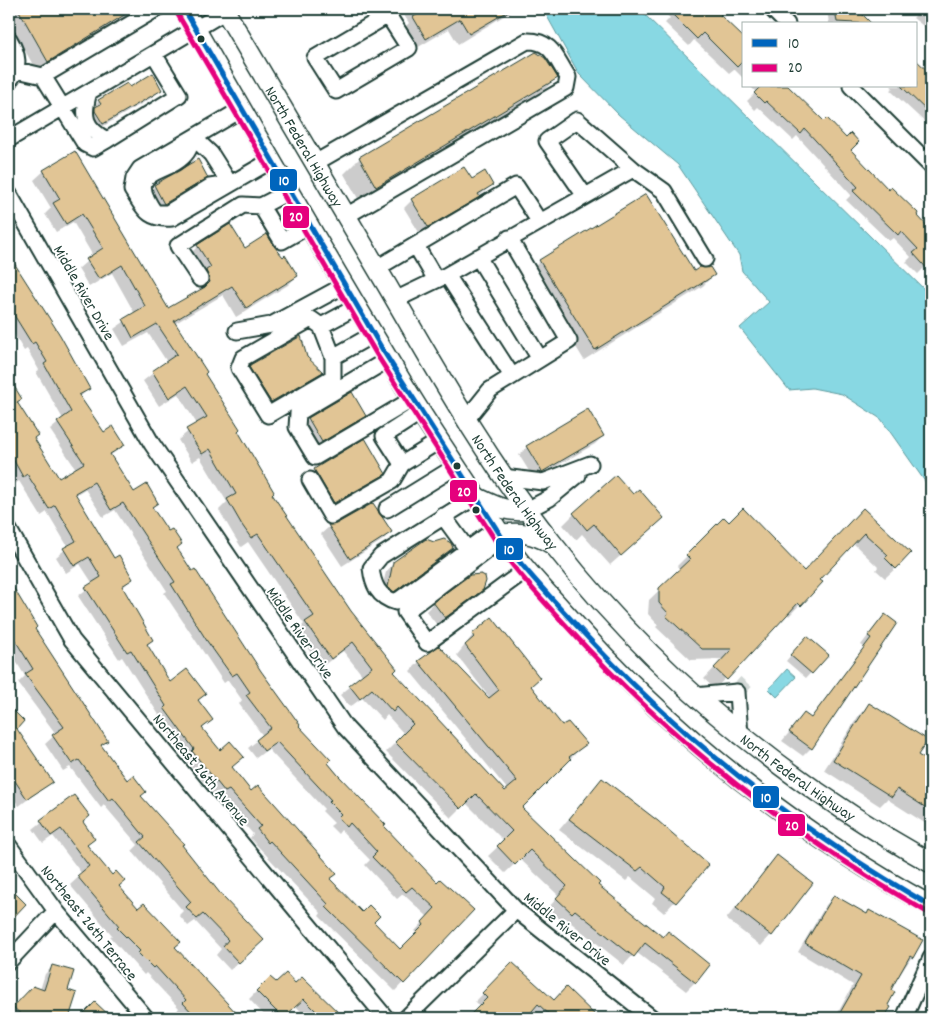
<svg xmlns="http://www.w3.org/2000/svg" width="940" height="1027" font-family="Dekko,sans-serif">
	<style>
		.water { fill: #88d8e3; stroke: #5e9a9d }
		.shadow { fill: #0003; fill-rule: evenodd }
		.building { fill: #e1c595; stroke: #1f3d34; fill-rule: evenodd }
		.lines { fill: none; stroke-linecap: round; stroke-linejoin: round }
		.minor-tunnel { stroke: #d2d8d6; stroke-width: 15; stroke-dasharray: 15 8; stroke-linecap: butt }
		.minor-casing { stroke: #1f3d34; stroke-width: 19 }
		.major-casing { stroke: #1f3d34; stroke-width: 22 }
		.minor { stroke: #fff; stroke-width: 15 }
		.major { stroke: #fff; stroke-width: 19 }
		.bus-1-casing { stroke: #fff; stroke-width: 9 }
		.bus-2-casing { stroke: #fff; stroke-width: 9 }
		.bus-1 { stroke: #0065bd; stroke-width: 5 }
		.bus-2 { stroke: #e5007d; stroke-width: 5 }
		.bus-dot { fill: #1f3d34; stroke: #fff; stroke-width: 2 }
		.labels { text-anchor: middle; stroke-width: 4; stroke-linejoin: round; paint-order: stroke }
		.street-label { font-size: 16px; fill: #1f3d34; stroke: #fff }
		.line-badge { stroke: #fff; stroke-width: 2 }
		.badge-label { font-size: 14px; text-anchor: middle; font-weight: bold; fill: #fff }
	</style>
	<rect width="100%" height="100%" fill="#fff"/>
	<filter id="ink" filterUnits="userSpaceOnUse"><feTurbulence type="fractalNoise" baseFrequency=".02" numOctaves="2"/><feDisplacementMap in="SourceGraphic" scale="10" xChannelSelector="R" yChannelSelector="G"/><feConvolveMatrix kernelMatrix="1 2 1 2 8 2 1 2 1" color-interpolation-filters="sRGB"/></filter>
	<g filter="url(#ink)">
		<path class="water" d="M543,9H639L931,296V490L881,419L842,394L812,388L789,390L740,328L769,302L742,271L739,255L678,165L619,115L579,74Z
			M787,669L796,677L777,697L769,689Z"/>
		<path class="shadow" d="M9,9H134L125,18L37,72L9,22Z
			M400,9H515L458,44L449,29L415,49L403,29L409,23Z
			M661,9H723L719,15L744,38V79L734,69L729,73L694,40L689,46L665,23L670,18Z
			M827,9H861V15L870,24H829Z
			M916,9H931V32L913,18L919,11Z
			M916,62L931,76V128L890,90L893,88L891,86H916Z
			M556,78L540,94L360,202L344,174L360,158Z
			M750,86H786L889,191L915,215L931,232V269L927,265L918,274L906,262L911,257L893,238L889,241L846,200L851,195L797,136L793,140L758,107L755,110L747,101L756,92Z
			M129,89H161L153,97L95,131L91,109L99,101Z
			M44,171L168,309L201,291L189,255L198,246L244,249L273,247L297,276L288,285L236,317L223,295L174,324L270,494L392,672L505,793L508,790L410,671L419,662L488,699L490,698L457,655L473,635L530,687L562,727L585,744L520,808L695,982L686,991L636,952L624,965L565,918L562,921L548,908L559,896L520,859L505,873L488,856L504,841L466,803L451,818L386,752L404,734L387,715L383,720L362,698L350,707L340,695L363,676L343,651L321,667L296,632L304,624L248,542L241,547L233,534L219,510L227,502L200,457L192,462L178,440L197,424L178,394L159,406L143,381L167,362L148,333L124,346L114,329L135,314L112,273L89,287L78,269L93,256L73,222L56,232L45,214L51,208L34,180Z
			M207,178L199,186L155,211L147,194L155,186Z
			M471,180L492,185L470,204L420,234L404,208L412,200Z
			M9,256L88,389L79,398L103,434L123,445L110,456L133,494L157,503L152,508L176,549L297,726L382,826L437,884L472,910L395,991L319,916L321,913L250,838L253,834L220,797L217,799L185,759L187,757L157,717L159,715L122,657L119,659L78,596L93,584L80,564L66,573L56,557L68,547L47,512L41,516L19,481L15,484L9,474V389L13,387L20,399L16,403L33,438L58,480L76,469L50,430L63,419L36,372L39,370L27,349L24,351L9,326ZM85,489L103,517L115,510L167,591L164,593L224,683L228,680L242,700L239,704L263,736L248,748L256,758L268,749L324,809L322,811L334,823L330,826L338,834L341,830L370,860L365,865L397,899L403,894L428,917L415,931L417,933L400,950L329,880L231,768L242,757L220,751L202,729L211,720L198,701L204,694L170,684L146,646L152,640L122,588L132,579L114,560L75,495Z
			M540,261L693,272L713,275L703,286L584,360L530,272Z
			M306,358L322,372L311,382L260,412L240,379L250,368Z
			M351,394L364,416L356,424L314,449L301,427L309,419Z
			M603,436L595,444L534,479L519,455L527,447Z
			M364,440L384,473L376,481L326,510L306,478L314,470Z
			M633,496L651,529L610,565L582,534L576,540L563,525L574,514Z
			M863,510L896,568L885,578L876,570L878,567L853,543L819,580L821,582L789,616L787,613L715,689L704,679L723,659L691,660L656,627L658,625L648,614L649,600L680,570L677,566L724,519L804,572Z
			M336,525L390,532L383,540L342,566L321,534L329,527Z
			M452,548L386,599L380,595L386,572L394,563Z
			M9,583L36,627L34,629L106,741L101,746L180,845L254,948L230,970L216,955L221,949L195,921L188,926L179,915L183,911L132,851L138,845L104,805L101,808L70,767L63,771L45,744L56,734L18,683L25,676L9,650Z
			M482,589L437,625L426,611L434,603Z
			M877,624L883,644L854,682L857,683L811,748L803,756L782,741L804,715L810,719L864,647L861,645Z
			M802,642L827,655L806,678L786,661Z
			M870,704L917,755L931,764V827L887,799L880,806L824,770L859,715Z
			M9,708L23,721L16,729L51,782L19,806L9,792Z
			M602,780L708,865L664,913L652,903L655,898L630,877L626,881L559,830Z
			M73,797L82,822L94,839L86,846L138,910L239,1018H182L176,1012L179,1008L146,973L144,975L110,937L112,935L70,885L82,874L53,836L43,843L33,829Z
			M777,857L771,935L761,946L726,919Z
			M835,896L866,915L922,941L890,990L886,1005L889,1007L883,1018H835L853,985L798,952L826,905Z
			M512,964L554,1001L566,989L596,1018H537L530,1012L524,1018H468L480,1007L475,1002Z
			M53,966L67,991L68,1015L65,1018H56L53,1015L50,1018H9V1013L33,988L40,990L45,974Z
			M270,978L276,984L295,985L302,978L342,1018H307L296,1006L283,1018H267L249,999Z"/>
		<path class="building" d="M18,9H134L48,62Z
			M417,9H512L469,34L460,19L426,39L413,17L420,13Z
			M677,9H727L720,15L744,38V60L737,67L703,33L697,39L672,14Z
			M835,9H862L863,15L872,24L837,22Z
			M536,52L545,58L558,78L376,187L359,157Z
			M916,60L931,74V115L901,86H916Z
			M153,73L162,90L103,124L95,111V107L101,104L98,100L127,83L130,87Z
			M761,86H788L824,121L827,118L846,138L851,133L859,142L851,150L889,190L891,187L918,213L917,215L931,230V273L913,253L918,249L901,231L898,235L853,191L858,187L805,129L801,134L766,101L764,103L754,93Z
			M75,151L168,308L205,287L210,282L206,270L211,267L197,245L230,224L245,248L267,234L274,246L283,257L285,255L298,276L246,308L232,286L174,321L207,372L205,374L240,429L238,431L274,492L272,494L351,611L397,669L394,672L505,791L517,781L418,661L439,646L489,698L499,690L465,645L474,637L472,634L492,617L540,678L531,686L562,725L568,722L587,744L569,757L571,759L522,808L600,883L598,885L663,937L668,931L710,965L696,983L645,943L634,957L575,910L572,913L556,898L567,886L530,850L515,865L497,846L512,831L476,794L461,809L395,742L413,724L397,707L393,712L372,689L360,699L349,685L372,667L353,642L331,659L305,622L314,616L258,534L251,538L242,525L227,499L236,494L210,449L202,454L186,429L207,417L187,386L169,398L152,371L177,354L157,324L133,338L123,319L145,306L122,265L99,279L86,259L103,248L82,214L66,224L53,203L60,199L43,170Z
			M198,159L208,178L164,204L154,185Z
			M464,167L472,179L485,171L493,185L478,194L480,197L428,227L411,199Z
			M646,194L694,271L700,267H710L715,275L595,350L539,260Z
			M9,255L60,335L90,389L79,395L104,432L113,426L125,445L110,454L134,492L147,484L158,503L152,507L168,531L172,529L182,544L177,548L192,571L195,569L261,671L300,725L299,726L331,760L328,763L338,775L386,825L384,826L437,882L440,879L474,910L404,984L326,907L328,904L270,841L268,843L257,829L261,826L229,790L225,792L192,751L194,749L164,708L166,706L131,650L127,652L85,587L101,577L89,557L74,566L63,548L76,541L55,505L49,509L27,474L23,477L9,452V378L22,399L17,402L38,435L34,438L59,478L84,463L57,422L71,412L44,364L47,362L35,342L32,344L9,307ZM94,482L111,510L123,503L175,582L171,584L207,641L232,676L237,673L250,692L246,695L271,728L256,740L264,751L277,742L331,800L329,802L341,814L338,817L347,827L350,823L377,852L372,857L406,892L412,887L435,908L422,922L424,925L400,949L374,922L380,916L369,905L362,912L330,879L337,874L258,785L251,791L232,767L244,757L230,741L220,750L202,728L213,720L198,700L206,694L187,669L170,682L147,644L153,640L122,586L133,579L119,555L114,558L75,493Z
			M301,336L307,357L323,372L271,402L249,367L250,365Z
			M352,392L366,416L322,442L308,418Z
			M588,409L604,436L542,472L526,446Z
			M365,438L386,474L334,503L314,469Z
			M616,475L633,494L639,489L664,518L621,556L594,524L587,530L573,513Z
			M373,503L392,532L350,559L328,525L336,524Z
			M743,508L804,571L863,508L911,553L896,569L885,558L888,555L864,533L820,580L823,582L801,606L798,603L727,680L714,668L732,649H702L666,616L668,613L659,603V588L690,559L686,555L724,517L729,522Z
			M426,539L434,542L444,539L451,543L453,548L394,592L390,589L388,587L393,562Z
			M481,574L485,576L486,581L483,590L445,618L433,602L470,575Z
			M9,580L37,627L35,629L108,741L101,745L127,780L133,775L146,792L141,796L184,844L182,845L223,897L264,940L239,963L223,946L228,940L203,914L197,919L186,907L191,902L139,842L145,837L113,798L109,801L79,760L72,764L52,735L64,727L25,674L33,669L15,640L9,644Z
			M885,614L897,623L812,749L789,732L804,713L811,718L871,638L868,636Z
			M807,636L829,655L812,674L790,655Z
			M869,703L928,740L918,755L931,763V811L897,789L892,797L833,760Z
			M9,706L24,721L17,729L53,782L27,799L9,772Z
			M602,778L658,821L709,865L676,903L662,892L665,887L642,867L637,871L569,819Z
			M74,795L90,816L83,822L95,839L87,845L112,875L116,871L125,881L119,886L138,908L144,903L181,942L175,947L241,1018H197L183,1003L186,1000L155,966L153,968L138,953L140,951L117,928L119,926L77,876L89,866L61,829L51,836L40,820Z
			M777,855L813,883L772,936L736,908Z
			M9,887L26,904L9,922Z
			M834,895L867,914L869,910L923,940L913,958L910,956L894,984L891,990L895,992L888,1005L891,1007L884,1018H837L861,976L805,943Z
			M512,962L554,1000L566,987L598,1018H553L538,1004L527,1017L522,1013L517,1018H467L487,998L482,993Z
			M52,965L74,971L68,990L77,993L69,1018H25L13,1007L33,986L44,990Z
			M286,973L295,983L302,977L344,1018H323L304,999L283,1018L256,991L270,977L276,982Z
			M95,1002L112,1018H79Z"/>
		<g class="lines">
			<path class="minor-tunnel" d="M737,692L746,682"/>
			<defs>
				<path id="minor" d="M384,9L409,48L336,91L315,58L388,15
					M772,9L787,24
					M9,39C18,54 21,67 9,81
					M17,70L43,76L85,144L93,148L107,140
					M43,76L156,9
					M851,86L931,166
					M89,92C82,116 84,128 107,140L179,95L154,54
					M242,109L140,169L134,178L132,190C144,208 147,220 172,218L272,160
					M194,138L211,154L230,184L210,187L168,213H155C122,165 168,178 187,152C190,148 191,142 194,138Z
					M9,139L226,11
					M315,163L527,41C552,40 556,59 568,77L566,88L346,216
					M633,169L664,191L705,259
					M290,191L261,206L282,241L310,225
					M9,194L152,444L345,727L516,910L652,1018
					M416,246L436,280
					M478,257L540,359
					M377,268L516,186L539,221
					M447,275L512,376
					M200,279L178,246L243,205L261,206
					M395,300L447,275L633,169L577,120L547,141L585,196
					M358,306L321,326L333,357L374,334
					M321,326L311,319L243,358L239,368L268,415L333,377V357
					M237,331L271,325L345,285
					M389,359L298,413L297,427L315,457L413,399
					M421,412L384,436L402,464L439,441
					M466,420L490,390L569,341L509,238
					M503,477L543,482L590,464
					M310,480L331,516L392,481L402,464
					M475,497L381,556L371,568C373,585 378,597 396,602L486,536L501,534
					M387,509L455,467
					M527,510L550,498L578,475
					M443,516L467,549
					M9,530L72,640L386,1018
					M503,538L405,612L427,643L527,569
					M695,696L737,692L740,736
					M9,846L56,911L146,1018
					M9,961L56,911
					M406,1018L516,910
					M904,1018L931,958"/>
				<g id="major">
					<path d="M184,9C259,140 334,271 413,400C442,447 475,493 504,540C520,566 545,590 565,613C669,732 793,830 931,906"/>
					<path id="s1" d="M224,9C279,102 333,194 388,287C439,375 489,464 553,544C656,676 785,781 931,863"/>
					<path d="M476,497C493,505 507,513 527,510"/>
					<path d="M501,534C521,532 533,533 550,543"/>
				</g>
			</defs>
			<use href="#minor" class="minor-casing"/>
			<use href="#major" class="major-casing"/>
			<use href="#minor" class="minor"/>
			<use href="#major" class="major"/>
			<defs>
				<path id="bus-1" d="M184,9L384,352L510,550C531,577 555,602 578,627C681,740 799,830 931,906"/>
				<path id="bus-2" d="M177,13L377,355L504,554C524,581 548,606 571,631C675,745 794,836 927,912"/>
			</defs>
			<use href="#bus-1" class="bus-1-casing"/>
			<use href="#bus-2" class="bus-2-casing"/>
			<use href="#bus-1" class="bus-1"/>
			<use href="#bus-2" class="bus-2"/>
		</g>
	</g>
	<g class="bus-dot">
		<circle cx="201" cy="39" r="4.5"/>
		<circle cx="457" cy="466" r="4.5"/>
		<circle cx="476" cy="510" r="4.5"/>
	</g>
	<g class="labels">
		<g class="street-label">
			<text dy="6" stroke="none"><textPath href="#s1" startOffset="159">North Federal Highway</textPath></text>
			<text transform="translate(85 292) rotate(60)" y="6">Middle River Drive</text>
			<text dy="6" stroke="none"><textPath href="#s1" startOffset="564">North Federal Highway</textPath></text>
			<text transform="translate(301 632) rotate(56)" y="6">Middle River Drive</text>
			<text transform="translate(202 769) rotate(50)" y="6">Northeast 26th Avenue</text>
			<text dy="6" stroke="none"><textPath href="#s1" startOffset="968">North Federal Highway</textPath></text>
			<text transform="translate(90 922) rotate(51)" y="6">Northeast 26th Terrace</text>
			<text transform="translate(568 928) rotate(39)" y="6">Middle River Drive</text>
		</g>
	</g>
	<g class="line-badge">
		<rect x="269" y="168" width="29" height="24" rx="5" fill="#0065bd"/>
		<rect x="282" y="205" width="28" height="24" rx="5" fill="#e5007d"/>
		<rect x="449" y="479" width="29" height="24" rx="5" fill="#e5007d"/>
		<rect x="495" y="537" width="29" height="24" rx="5" fill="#0065bd"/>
		<rect x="752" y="785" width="28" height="24" rx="5" fill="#0065bd"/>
		<rect x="777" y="813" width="29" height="24" rx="5" fill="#e5007d"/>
	</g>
	<g class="badge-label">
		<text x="284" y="185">10</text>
		<text x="296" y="221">20</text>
		<text x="464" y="496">20</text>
		<text x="509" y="554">10</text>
		<text x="766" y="802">10</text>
		<text x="792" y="830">20</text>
	</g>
	<rect width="940" height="1027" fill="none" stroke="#fff" stroke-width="30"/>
	<rect x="15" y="15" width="910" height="997" fill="none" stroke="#1f3d34" stroke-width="2" filter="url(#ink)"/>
	<rect x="742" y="22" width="175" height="65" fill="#ffffff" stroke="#a5b1ae"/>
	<rect x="752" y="39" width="25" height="8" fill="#0065bd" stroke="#a5b1ae"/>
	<text x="788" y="48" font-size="15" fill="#1f3d34">10</text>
	<rect x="752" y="64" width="25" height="8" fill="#e5007d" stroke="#a5b1ae"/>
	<text x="788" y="72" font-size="15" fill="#1f3d34">20</text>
</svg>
